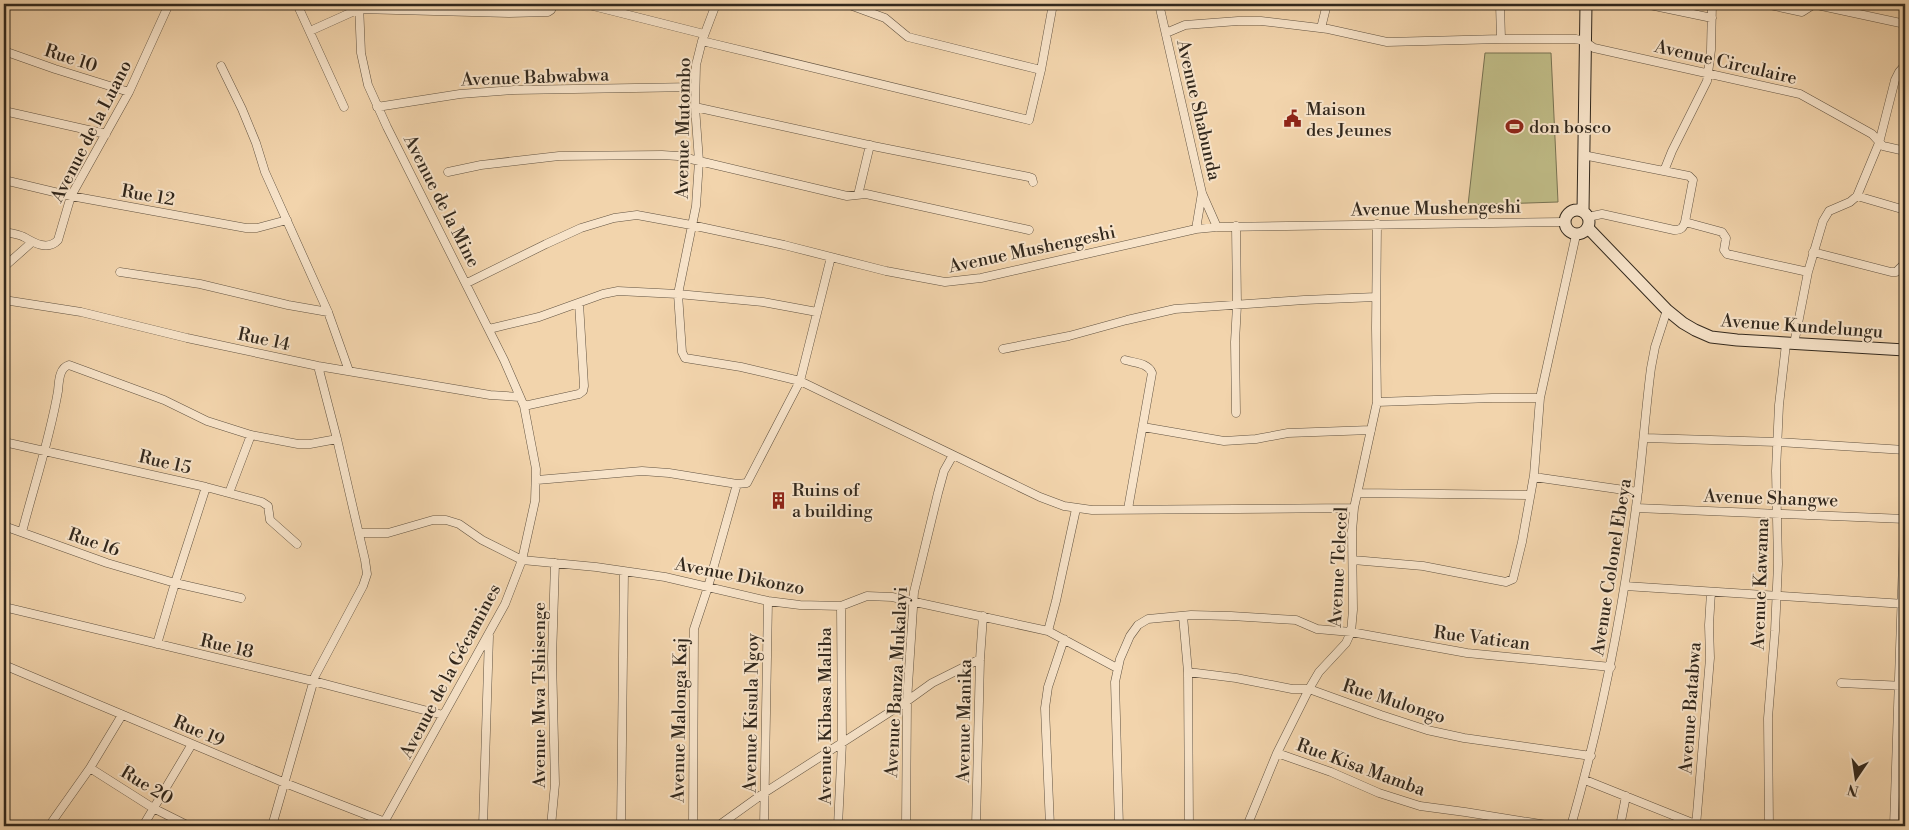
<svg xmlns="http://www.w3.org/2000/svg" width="1909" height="830" font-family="'Libre Bodoni',serif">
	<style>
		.grass { fill: #bfbb86; stroke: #787252 }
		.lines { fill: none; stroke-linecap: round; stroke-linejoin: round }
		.street-casing { stroke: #625341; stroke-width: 9 }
		.secondary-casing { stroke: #32281d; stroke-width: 13 }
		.street { stroke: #f7e3c9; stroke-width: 8 }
		.secondary { stroke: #f7e3c9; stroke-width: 11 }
		.labels { text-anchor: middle; stroke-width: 4; stroke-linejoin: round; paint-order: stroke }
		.street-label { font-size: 18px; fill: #32281d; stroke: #f7e3c9 }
		.poi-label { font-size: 18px; fill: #32281d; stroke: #f7e3c9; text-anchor: start }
	</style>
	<rect width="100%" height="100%" fill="#f2d4ac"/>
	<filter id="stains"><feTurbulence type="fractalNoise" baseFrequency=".004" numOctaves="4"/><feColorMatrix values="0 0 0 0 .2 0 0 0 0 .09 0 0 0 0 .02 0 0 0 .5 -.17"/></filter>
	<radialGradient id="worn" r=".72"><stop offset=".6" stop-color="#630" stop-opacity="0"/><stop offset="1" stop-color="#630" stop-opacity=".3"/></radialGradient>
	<path class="grass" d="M1485,53H1551L1558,202L1468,205Z"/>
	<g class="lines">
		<defs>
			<path id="street" d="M297,4L344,107
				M359,4L361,53L368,85L387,127L504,360L524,406L536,469L535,501L522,560L505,604L382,826
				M585,4L704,34
				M716,4L702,41L696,65L695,107L699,161L696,206L678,294L682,352L685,358L741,367L800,381L1040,497L1064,506L1092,510L1354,508
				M847,4L885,18L908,37L1041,70
				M1159,4L1202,193L1217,227
				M1500,4L1501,39
				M1645,4L1712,18
				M1765,4L1802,12L1813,5H1817L1905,24
				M1321,28L1327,4
				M310,31L359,9L509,13L548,12L551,10L554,4
				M1166,33L1185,25L1238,21H1261L1328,29L1387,42L1501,39H1576L1584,41L1594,48L1800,94L1872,134L1883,146L1905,151
				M702,41L1029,120L1041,70L1053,4
				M4,51L55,69L129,92
				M221,66L242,109L256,143L265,172L328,312L349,371
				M377,107L460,94L514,90L695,87
				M695,107L873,146L1029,177L1032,178L1033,182
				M4,111L106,134
				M1583,155L1689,176L1693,180L1685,222C1683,228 1681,230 1674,230L1602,214L1588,217
				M1664,171L1672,151L1707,81L1711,50L1712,4
				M448,172L481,165L559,156L662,155L678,156L847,196L866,194L1029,230
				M4,180L71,196L246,228H257L287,220
				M858,195L870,145
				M1857,196L1905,210
				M1685,222L1722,232L1726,238L1724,250L1727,254L1808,272
				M1236,226L1237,305L1235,342L1236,413
				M1196,229L1202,193
				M4,232C10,233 18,234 24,237C34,243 48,251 58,240L71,196L129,92L169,4
				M1813,252L1891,272H1896L1905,263
				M4,267L31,243
				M120,272L200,284L288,305L328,312
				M467,283L546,244L581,228L614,218L637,215L691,225L784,245L886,271L945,282L981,278L1196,229L1217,227L1564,222
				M4,300L81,312L187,338L318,366L490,395L520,397
				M489,329L539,317L603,294L618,291L678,294L763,302L817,312
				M1794,344L1808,272L1823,221L1829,211L1850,202L1857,196L1879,143L1895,80L1899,72L1905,65
				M1003,349L1069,336L1127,320L1175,309L1304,300L1376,297
				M1125,360C1135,363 1148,363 1152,373L1128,509
				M1377,402L1492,398H1540
				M524,406L579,394L583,391L584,386L579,303
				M1143,427L1224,441L1256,439L1288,433L1371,430
				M1645,438L1777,442L1905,450
				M4,442L206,487L262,502L268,506L270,520L297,544
				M1534,477L1638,492
				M537,480L642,471L669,473L737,484L747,483L800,381L831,257
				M229,493L251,435
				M1358,493L1530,495
				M1636,508L1905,519
				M4,526L107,563L175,583L241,598
				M22,532C34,486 50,438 58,391C59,381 59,368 69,365L164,400L207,421L251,435L298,444H310L337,439
				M360,533H388L433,520H446L459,524L482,540L522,560L596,567L665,577L768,601L800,605L841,606L867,596L892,597L1048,631L1117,668
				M1353,560L1423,566L1506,582L1513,579L1522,542L1534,475L1540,398L1576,235
				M1625,586L1905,604
				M4,607L313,681L443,715
				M1183,616L1188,672L1189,826
				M1048,631L1056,601L1076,509
				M157,644L175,583L206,487
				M4,665L285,783L385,822
				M1188,672L1236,678L1292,689H1309L1381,715L1427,730L1464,738L1591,756
				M1841,683L1905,686
				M1277,753L1331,772L1379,793L1420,806L1465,812L1553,826
				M90,768L153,808L189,826
				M1585,780L1700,826
				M49,826L90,768L122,715
				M143,826L192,744
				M272,826L315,676L363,586L367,574L365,560L337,439L318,366
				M483,826L489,636
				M551,826L555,784L552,658L555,563
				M621,826L624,571
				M693,826L694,629L708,587L737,484
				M718,826L764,793L907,701L932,683L980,659
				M764,826L768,601
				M838,826L842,742L841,606
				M906,826L907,701L914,592L938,493L944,471L953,455
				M976,826L980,659L983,616
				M1050,826L1045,708L1048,687L1064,639
				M1119,826L1115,682L1120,659L1130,636L1138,625L1148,619L1191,615L1231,616L1296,620L1317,629L1351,632L1467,653L1611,667
				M1247,826L1277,753L1309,689L1319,672L1346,643L1351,632L1353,610L1352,531L1354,508L1377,402L1376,328L1377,224
				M1571,826C1601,721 1622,616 1636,507C1642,461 1645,414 1651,368L1655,347L1667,310
				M1620,826L1626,796
				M1696,826L1710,658L1709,625L1711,592
				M1769,826L1768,718L1775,631L1778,564L1776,471L1779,405L1786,344
				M1894,826L1905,502"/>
			<path id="secondary" d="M1565 222a12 12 0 1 1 24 0a12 12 0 1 1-24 0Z
				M1583,211L1586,4
				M1588,228L1667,310L1683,323L1695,330L1711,337L1737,340L1905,350"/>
		</defs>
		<use href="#street" class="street-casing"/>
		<use href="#secondary" class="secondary-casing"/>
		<use href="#street" class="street"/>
		<use href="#secondary" class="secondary"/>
	</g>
	<defs>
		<symbol id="civic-bare" viewBox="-9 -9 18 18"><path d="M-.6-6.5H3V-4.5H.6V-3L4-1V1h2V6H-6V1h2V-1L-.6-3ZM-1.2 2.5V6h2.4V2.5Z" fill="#8f2418" stroke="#f7e3c9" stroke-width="2.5" paint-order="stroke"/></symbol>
		<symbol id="stadium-bare" viewBox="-9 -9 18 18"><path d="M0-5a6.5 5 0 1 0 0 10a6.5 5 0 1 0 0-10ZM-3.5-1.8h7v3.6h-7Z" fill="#8f2418" stroke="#f7e3c9" stroke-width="2.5" paint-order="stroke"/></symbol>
		<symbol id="building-bare" viewBox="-9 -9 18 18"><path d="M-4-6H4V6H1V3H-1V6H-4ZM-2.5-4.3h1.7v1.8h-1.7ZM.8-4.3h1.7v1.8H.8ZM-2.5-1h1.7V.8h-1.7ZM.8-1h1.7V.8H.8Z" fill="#8f2418" stroke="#f7e3c9" stroke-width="2.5" paint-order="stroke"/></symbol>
	</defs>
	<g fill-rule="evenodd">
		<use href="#civic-bare" x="1280" y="106" width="25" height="25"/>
		<use href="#stadium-bare" x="1502" y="114" width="25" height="25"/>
		<use href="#building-bare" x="766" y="488" width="25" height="25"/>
	</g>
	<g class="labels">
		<g class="street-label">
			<text transform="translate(71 58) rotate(18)" y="6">Rue 10</text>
			<text transform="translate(1726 62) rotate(13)" y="6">Avenue Circulaire</text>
			<text transform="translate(535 77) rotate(-2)" y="6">Avenue Babwabwa</text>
			<text transform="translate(1199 110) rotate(77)" y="6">Avenue Shabunda</text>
			<text transform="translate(683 128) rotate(-89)" y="6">Avenue Mutombo</text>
			<text transform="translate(91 131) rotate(-63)" y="6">Avenue de la Luano</text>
			<text transform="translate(148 195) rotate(10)" y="6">Rue 12</text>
			<text transform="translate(442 201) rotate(63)" y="6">Avenue de la Mine</text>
			<text transform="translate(1436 208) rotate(-1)" y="6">Avenue Mushengeshi</text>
			<text transform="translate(1032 249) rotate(-12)" y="6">Avenue Mushengeshi</text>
			<text transform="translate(1802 326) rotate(4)" y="6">Avenue Kundelungu</text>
			<text transform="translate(264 339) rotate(12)" y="6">Rue 14</text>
			<text transform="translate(165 462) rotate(13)" y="6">Rue 15</text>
			<text transform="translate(1771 498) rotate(2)" y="6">Avenue Shangwe</text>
			<text transform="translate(94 542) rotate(19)" y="6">Rue 16</text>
			<text transform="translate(1338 567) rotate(-87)" y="6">Avenue Telecel</text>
			<text transform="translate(1611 567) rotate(-81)" y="6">Avenue Colonel Ebeya</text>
			<text transform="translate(740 576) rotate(11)" y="6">Avenue Dikonzo</text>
			<text transform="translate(1760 584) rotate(-88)" y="6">Avenue Kawama</text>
			<text transform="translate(1482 638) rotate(7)" y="6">Rue Vatican</text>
			<text transform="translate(227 646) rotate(13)" y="6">Rue 18</text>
			<text transform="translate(450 671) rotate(-62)" y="6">Avenue de la Gécamines</text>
			<text transform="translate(896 682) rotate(-87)" y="6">Avenue Banza Mukalayi</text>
			<text transform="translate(539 695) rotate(-90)" y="6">Avenue Mwa Tshisenge</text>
			<text transform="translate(1394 701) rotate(18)" y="6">Rue Mulongo</text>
			<text transform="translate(1690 708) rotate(-86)" y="6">Avenue Batabwa</text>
			<text transform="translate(751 713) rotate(-89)" y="6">Avenue Kisula Ngoy</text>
			<text transform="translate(825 716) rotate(-90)" y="6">Avenue Kibasa Maliba</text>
			<text transform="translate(679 720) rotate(-89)" y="6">Avenue Malonga Kaj</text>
			<text transform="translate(964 721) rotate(-89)" y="6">Avenue Manika</text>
			<text transform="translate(199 731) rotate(23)" y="6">Rue 19</text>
			<text transform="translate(1361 767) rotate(20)" y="6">Rue Kisa Mamba</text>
			<text transform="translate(147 785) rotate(31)" y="6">Rue 20</text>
		</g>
		<g class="poi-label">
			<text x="1306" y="115">Maison<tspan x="1306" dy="21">des Jeunes</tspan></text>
			<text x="1529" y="133">don bosco</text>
			<text x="792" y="496">Ruins of<tspan x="792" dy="21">a building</tspan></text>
		</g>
	</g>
	<rect width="1909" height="830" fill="none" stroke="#f2d4ac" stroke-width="20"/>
	<rect x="5" y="5" width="1899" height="820" fill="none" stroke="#32281d" stroke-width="2.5"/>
	<rect x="10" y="10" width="1889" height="810" fill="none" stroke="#32281d"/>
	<g transform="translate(1856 778) rotate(193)" stroke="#f7e3c9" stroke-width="4" paint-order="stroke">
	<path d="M0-4L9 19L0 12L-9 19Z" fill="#32281d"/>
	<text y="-8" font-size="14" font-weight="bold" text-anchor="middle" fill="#32281d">N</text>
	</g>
	<rect width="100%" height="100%" filter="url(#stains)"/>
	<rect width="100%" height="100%" fill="url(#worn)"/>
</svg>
